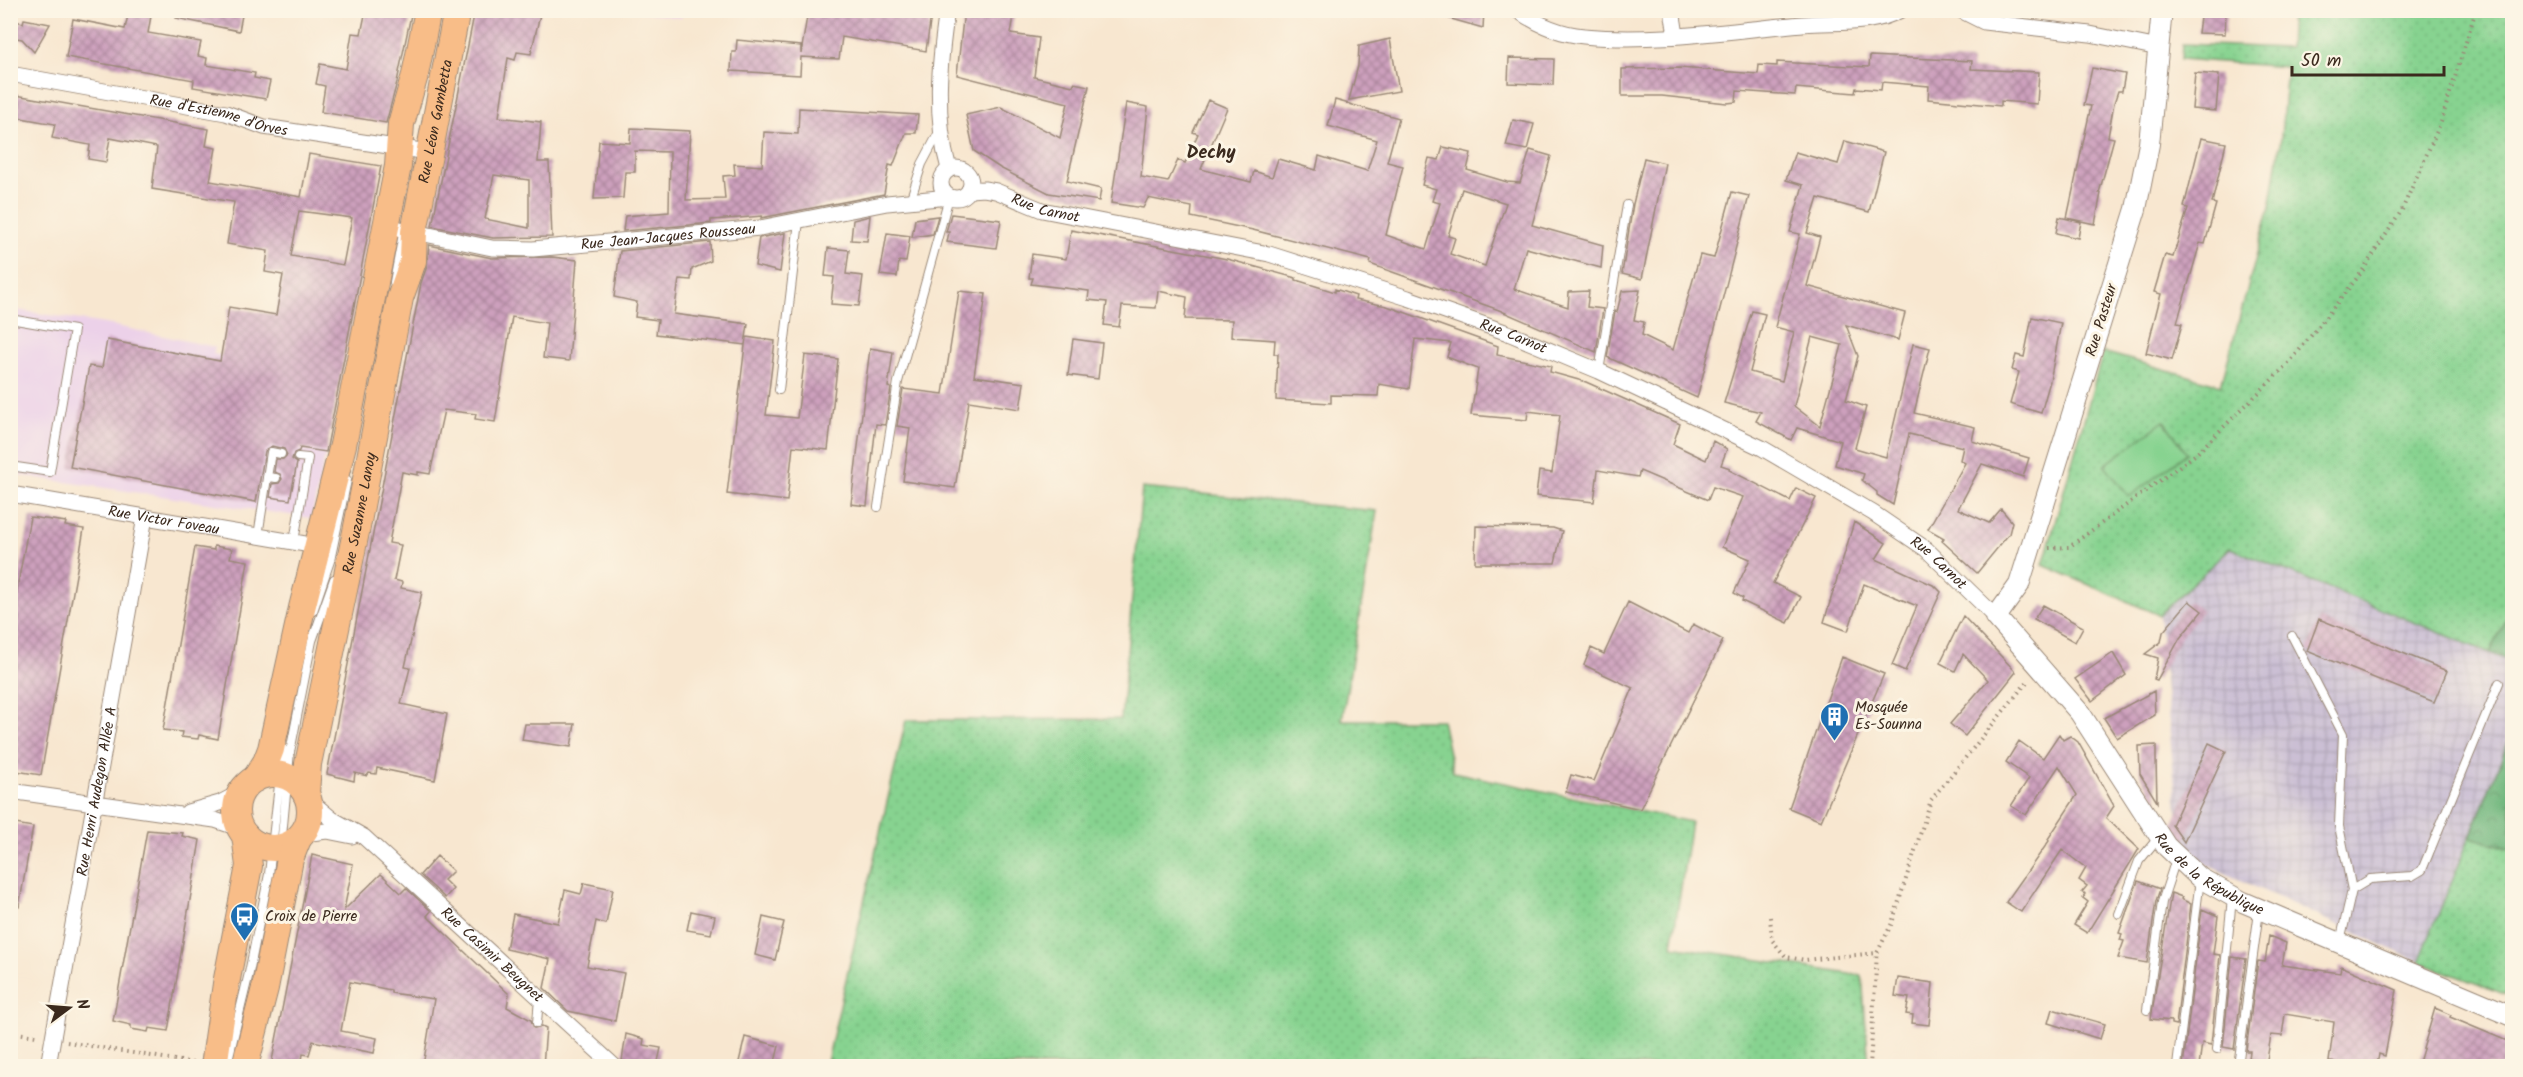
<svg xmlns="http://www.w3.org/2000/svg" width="2523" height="1077" font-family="Kalam,sans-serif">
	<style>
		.built { fill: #ecd1e9 }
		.industrial { fill: url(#industrial-grid) }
		.grass { fill: url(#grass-dots); stroke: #617e57; stroke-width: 1.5 }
		.forest { fill: url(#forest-crowns); stroke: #54704c; stroke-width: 1.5 }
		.pitch { fill: #87d390; stroke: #617e57; stroke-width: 1.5 }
		.building { fill: url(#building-cross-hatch); fill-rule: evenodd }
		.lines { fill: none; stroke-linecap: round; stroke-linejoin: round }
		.service-casing { stroke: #9a8877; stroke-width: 10 }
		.minor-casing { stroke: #9a8877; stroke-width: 17 }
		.tertiary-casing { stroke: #9a8877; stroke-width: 22 }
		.primary-casing { stroke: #9a8877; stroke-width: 28 }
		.path { stroke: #9a8877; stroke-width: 4; stroke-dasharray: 1.5 4.5; stroke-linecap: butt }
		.service { stroke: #fff; stroke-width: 8 }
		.minor { stroke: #fff; stroke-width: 15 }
		.tertiary { stroke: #fff; stroke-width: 20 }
		.primary { stroke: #f8bd88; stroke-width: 26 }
		.labels { text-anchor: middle; stroke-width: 6; stroke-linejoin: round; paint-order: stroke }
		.street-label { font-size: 15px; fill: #3b2a1e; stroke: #fcf5e5 }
		.poi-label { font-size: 15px; fill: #3b2a1e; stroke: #fcf5e5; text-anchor: start }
		.quarter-label { font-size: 18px; font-weight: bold; fill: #3b2a1e; stroke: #fcf5e5 }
	</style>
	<defs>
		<pattern id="industrial-grid" width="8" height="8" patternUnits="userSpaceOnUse" patternTransform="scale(1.5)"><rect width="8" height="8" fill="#cbbfd4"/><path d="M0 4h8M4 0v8" fill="none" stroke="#afa4b6"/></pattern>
		<pattern id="grass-dots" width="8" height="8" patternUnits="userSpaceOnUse" patternTransform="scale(1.5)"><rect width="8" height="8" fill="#87d390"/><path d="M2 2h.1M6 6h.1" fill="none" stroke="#75b57c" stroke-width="1.8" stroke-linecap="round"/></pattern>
		<pattern id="forest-crowns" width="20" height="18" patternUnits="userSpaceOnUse" patternTransform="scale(1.5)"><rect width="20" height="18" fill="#6db57a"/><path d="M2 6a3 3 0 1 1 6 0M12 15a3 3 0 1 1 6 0" fill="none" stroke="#5b9363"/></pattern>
		<pattern id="building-cross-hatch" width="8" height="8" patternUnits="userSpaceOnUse" patternTransform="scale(1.5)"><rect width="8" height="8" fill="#cda0bd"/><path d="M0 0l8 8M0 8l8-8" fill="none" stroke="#a88399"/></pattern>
	</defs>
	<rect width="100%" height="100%" fill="#fcf5e5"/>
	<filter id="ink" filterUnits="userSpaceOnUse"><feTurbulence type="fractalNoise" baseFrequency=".0167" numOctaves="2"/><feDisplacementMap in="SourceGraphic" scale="12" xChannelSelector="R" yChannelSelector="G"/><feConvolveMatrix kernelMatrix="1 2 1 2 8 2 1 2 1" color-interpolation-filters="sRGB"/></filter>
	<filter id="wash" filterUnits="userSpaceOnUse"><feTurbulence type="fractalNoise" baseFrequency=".008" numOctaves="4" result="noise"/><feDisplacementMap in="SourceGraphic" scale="24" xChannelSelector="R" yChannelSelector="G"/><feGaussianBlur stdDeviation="1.35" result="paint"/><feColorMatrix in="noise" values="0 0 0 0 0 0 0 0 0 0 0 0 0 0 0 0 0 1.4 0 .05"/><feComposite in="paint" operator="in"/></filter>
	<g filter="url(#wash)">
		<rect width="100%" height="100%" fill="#f8e7d0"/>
		<path class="built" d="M636,11H683L681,18Z
			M11,309L111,325L215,347L213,354L260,363L246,444L326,452L311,518L11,474Z"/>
		<path class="industrial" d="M2229,548L2512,662V733L2419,962L2181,853L2159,615Z"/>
		<path class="grass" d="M2291,11H2512V609L2490,653L2230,548L2159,615L2043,565L2103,352L2221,385L2271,203L2281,137L2287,67L2181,59L2182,44L2289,48Z
			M1142,488L1377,511L1342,720H1442L1453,772L1691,822L1672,946L1862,976L1869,1066H826L906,720L1121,719Z
			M2512,733V997L2419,962Z"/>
		<path class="forest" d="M2512,609V662L2490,653Z
			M2512,733V849L2470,837Z"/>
		<path class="pitch" d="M2164,421L2187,453L2129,497L2105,465Z"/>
		<g id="blocks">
			<path class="building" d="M129,10H152L148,33L201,42L198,56L207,58L206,65L255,73L254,78L270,81L266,99L193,87L194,80L66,57L73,19L125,29Z
				M177,10H243L239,31L176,18Z
				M366,10H412L397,82L386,123L321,112L325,86L316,84L320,64L346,69L352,33L361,34Z
				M475,10H541L531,54L517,52L515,60L508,58L499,117L541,122L538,162H549L552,237L493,238L432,226ZM494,175L529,180V228L485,219Z
				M808,10L865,15V10H894L931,15L926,51L842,37L839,59L801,57L800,75L731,71L732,52H736L737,40L801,46V54Z
				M964,10H1015L1011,34L1039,38L1034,77L1073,86L1074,83L1089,86L1067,181L1101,189L1099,201L1049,193L1000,168L974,151L966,115L1001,107L1060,138L1068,103L957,75Z
				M1438,10H1484L1483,28L1437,15Z
				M2201,10H2226L2225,34L2198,33Z
				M24,19L50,24L34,52L22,39L10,37L12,20L23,23Z
				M1390,39L1399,91L1349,100L1358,66L1359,46Z
				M1870,56L1972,61L1971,69L2039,72L2037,104L2001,101V106L1928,99L1929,86L1882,82L1881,90L1856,88L1855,93L1796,88L1795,95L1737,91L1736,102L1727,103L1662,96H1622V69L1679,68L1758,74L1759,65L1777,66V62L1869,67Z
				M1509,58L1554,59L1553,85L1508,83Z
				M2092,68L2125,74L2122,91H2118L2114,103L2108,137L2114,138L2099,193H2101L2095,224L2067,218L2091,106L2084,105Z
				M2195,73L2219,75L2216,111L2192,109Z
				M10,94L209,129L206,146L216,148L210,181L301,197L309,154L381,166L326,452L300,448L299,451L294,453L292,459L297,463L290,500L270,497L272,484L279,483L282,479L280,474L274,472L276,459H283L287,455L284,449L272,446L265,451L256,502L70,467L89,366L102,368L107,340L220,361L229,307L276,315L283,275L265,272L268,251L227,244L234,202L152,189L157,147L110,138L106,162L88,159L90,145L52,138L55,124L10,116ZM299,211L352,218L343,265L291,256Z
				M1208,100L1227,108L1201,169L1251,182L1254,171L1272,177L1278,159L1316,170L1319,156L1367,171L1377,140L1328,126L1335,100L1399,118L1387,162L1403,166L1386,235L1426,249L1440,203L1432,201L1436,189L1422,185L1429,158L1439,160L1443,147L1471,153L1467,170L1507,182L1520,183L1530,150L1551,156L1532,225L1603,245L1601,268L1526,248L1514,289L1568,307L1569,292L1589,291L1587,307L1603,309L1596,352L1499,310L1370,264L1371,260L1253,230L1191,217L1192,207L1148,198L1143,208L1111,203L1126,103L1148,107L1141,177L1168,182L1178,160L1185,163L1198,134L1193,132ZM1462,189L1506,203L1485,266L1450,254L1455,238L1448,236Z
				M799,108L918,115L916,133H906L893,166L889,165L884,194L761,218L762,216L739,218L711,220V223L623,231L625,216L669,212L670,152L635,151V172H625L623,198L594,199L599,141L630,143L631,128L690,131L686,200L725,199L723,176L735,175L734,164L762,166L764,132L798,134Z
				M1513,120L1534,124L1527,150L1506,146Z
				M2201,138L2226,143L2212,203L2216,204L2205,244L2200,243L2177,323L2182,324L2172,360L2146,353L2161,294L2154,292L2165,255L2173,257L2188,208L2184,207Z
				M1845,141L1884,152L1869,212L1818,198L1807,233L1820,237L1807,286L1905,313L1898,340L1846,325L1858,356L1846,400L1866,407L1855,448L1886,457L1913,344L1930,348L1914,413L1975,427L1972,441L2029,458L2023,477L1982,464L1958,509L1989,523L2001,509L2012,522L2009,534L1977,573L1942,541L1944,538L1928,529L1965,463L1960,460L1963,447L1909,434L1893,505L1877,495V492L1862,480L1864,474L1835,465L1841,441L1797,428L1791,440L1756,421L1761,412L1724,403L1752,311L1765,314L1750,372L1782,381L1794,332L1775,327L1800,234L1790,232L1803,185L1786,180L1795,152L1838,164ZM1812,337L1842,345L1820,426L1794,406Z
				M1644,158L1665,163L1642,279L1622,274L1633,204Z
				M1732,192L1749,196L1697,398L1607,357L1615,311L1617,312L1622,291L1640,290L1634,320L1644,322L1642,335L1673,350L1700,255L1714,258Z
				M951,214L1001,220L996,248L947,242L949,232H946Z
				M870,216L867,241L851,240L853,220Z
				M938,216L933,234L912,237L915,219Z
				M2059,217L2081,222L2078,238L2056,233Z
				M1071,230L1227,259L1296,278V280L1335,292V289L1356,296L1355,300L1387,306L1498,346L1497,355L1551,366L1550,372L1586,382L1680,424L1673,444L1706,460L1713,441L1727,449L1721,465L1730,468L1729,470L1790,501L1796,488L1816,498L1773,583L1801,597L1788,623L1742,601L1743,598L1734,593L1750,559L1722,547L1743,497L1713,487L1708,500L1640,471L1638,477L1598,470L1594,502L1536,496L1539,471L1552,473L1560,415L1528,411L1527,420L1471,415L1478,369L1447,357L1451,343L1415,339L1409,389L1379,384L1378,396L1331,395V403L1276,400L1278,354H1274L1275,340L1231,337L1232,320L1185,319L1187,297L1158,291L1156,308L1122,306L1119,327L1104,325L1107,302L1088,300L1089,291L1031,284L1033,278H1029L1032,254L1066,259Z
				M785,233L780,272L755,266L759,238Z
				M887,233L910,236L906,262L899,261L897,277L880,275Z
				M710,242L711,261L692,269L691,280L679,279L674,314L748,324L745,345L656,334L658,320L635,317L637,302L614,297L620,251Z
				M429,245L492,258L552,257L577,260L569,361L543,358L547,323L512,317L495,422L475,419L476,414L444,410L430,474L418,472V475L402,472L389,543L401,545L394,580L402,582L401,588L422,592L405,667L410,668L401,704L447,714L435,780L377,768L376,774L369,773L367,776L355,773L354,781L327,774L421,283L427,266Z
				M828,248L849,250L846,274L863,276L859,306L831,304L834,277L825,276Z
				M959,291L986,294L974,376L1024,383L1020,409L969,401L955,488L903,481L910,428L897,426L903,389L943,394Z
				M2032,317L2061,323L2050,381L2041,413L2010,404L2019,372L2012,370L2016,355L2024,357Z
				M746,337L775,341L766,415L797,418L805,355L838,359L828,450L793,446L787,501L727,494Z
				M1073,339L1102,343L1098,379L1068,375Z
				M870,348L893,352L888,387L891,388L885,425L876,424L867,506L851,504Z
				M30,517L66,522L65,526L84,529L41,775L10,770V628Z
				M1854,522L1886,543L1876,559L1935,586L1941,592L1905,671L1892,665L1917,606L1864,584L1848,631L1824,622Z
				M1476,526L1553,528L1562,531L1555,563H1475Z
				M214,546L232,549L230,558L248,561L218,739L199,735L198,739L181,737L182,732L163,730L195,547L214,550Z
				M2189,601L2202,611L2180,638L2157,680L2154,679L2158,658L2145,654L2161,642L2163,632Z
				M1628,602L1688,633L1693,624L1723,640L1640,809L1566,792L1571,775L1594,781L1633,688L1584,665L1591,648L1604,654Z
				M2043,605L2083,627L2075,642L2034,619Z
				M1963,616L2016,672L1965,736L1950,724L1988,680L1963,654L1955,671L1940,663Z
				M2319,619L2447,671L2434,702L2307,651Z
				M2113,653L2126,675L2092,701L2075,679Z
				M1842,657L1884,674L1821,821L1789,808Z
				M2154,691L2155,715L2117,738L2104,718Z
				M525,724H575L571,747L522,740Z
				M2059,734L2063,740L2070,736L2078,742L2114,806L2106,818L2139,849L2087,933L2074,925L2088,902L2083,898L2086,894L2082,892L2087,886L2079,880L2086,868L2062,850L2021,912L2006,902L2049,841L2048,839L2077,795L2059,766L2026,815L2011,806L2029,778L2006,762L2019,741L2043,758Z
				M2209,743L2226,751L2184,842L2172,825Z
				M2156,745V760L2157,802L2140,774L2139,746Z
				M10,823L33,827L19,907L10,906Z
				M147,830L183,833L182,836L200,840L168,1031L149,1028L148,1032L131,1029V1025L113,1021Z
				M312,855L353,864L344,910L381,874L401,893L406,888L431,911L427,916L509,994L507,1007L531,1020L534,1028L542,1026L546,1028L543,1066H423L434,999L391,993V990L350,982L341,1031L377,1038L374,1053L313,1041L309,1055L303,1054L301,1066H271Z
				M437,856L453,871L444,880L453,889L445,898L420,875Z
				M2138,881L2160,889L2156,901L2147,963L2118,958L2124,941L2120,940L2122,934L2119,933Z
				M584,883L613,889L606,924L596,921L587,966L624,973L615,1021L568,1011L544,988L550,959L506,949L513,914L558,923L565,890L581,894Z
				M2171,893L2182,897L2181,899L2191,904L2176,1025L2171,1024V1021L2151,1019Z
				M2202,909L2218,916L2213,954L2220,955L2211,1045L2202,1043L2199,1066H2183Z
				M691,911L715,916L711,934L687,930Z
				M763,917L784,922L775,960L755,955Z
				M2269,936L2286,943L2282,965L2340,973L2341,966L2397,990L2385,1056L2379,1054L2377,1066L2329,1062L2334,1022L2285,1014L2282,1036L2271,1035L2266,1066H2248L2250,1051H2246L2258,961L2265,962Z
				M2232,957L2246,959L2234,1049L2223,1047Z
				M1898,978L1933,983L1929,1025L1912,1023L1913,1015L1906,1014L1909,998L1895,996Z
				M2435,1008L2451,1015L2450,1017L2512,1043V1066H2418Z
				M2052,1009L2105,1024L2100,1039L2048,1023Z
				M626,1034L644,1039L643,1045L661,1048L657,1066H629V1062L622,1061Z
				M745,1037L779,1046L774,1066H738Z"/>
		</g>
	</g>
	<g filter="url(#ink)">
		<use href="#blocks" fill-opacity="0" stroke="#9a8877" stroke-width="1.5"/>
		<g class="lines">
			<defs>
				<path id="service" d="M910,201L922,164L939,132
					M394,282L403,234
					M10,319L74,330L50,472L10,466
					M1599,371L1627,205
					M779,390L799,221
					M267,477L276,478
					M878,507L898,382L949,197
					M258,536L271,452L281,454
					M294,542L308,458L298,457
					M313,611L330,561L347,480
					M2292,636L2343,734L2339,826L2352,890L2340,942
					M280,857L290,752L312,641L334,579
					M2352,890L2370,879L2412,876L2422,870L2499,683
					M2119,914L2139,861L2158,838
					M2147,1010L2162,902L2176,859
					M537,1023L539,998
					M2217,1049L2232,898
					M227,1064L249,973L269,874L283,749
					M2177,1066L2200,879
					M2238,1066L2259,911"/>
				<g id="minor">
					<path d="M947,10C939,64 934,117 949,169"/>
					<path d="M1517,10C1537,24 1559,34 1584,36C1656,43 1731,30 1803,24C1836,21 1871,26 1901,10"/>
					<path d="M1672,10L1676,35"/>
					<path d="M1960,10L1984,22L2090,34L2159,48"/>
					<path id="s1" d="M10,74L226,113L264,127L428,152"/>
					<circle cx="956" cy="183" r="15"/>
					<path id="s2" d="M969,190L984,189L996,191L1042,210L1269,254L1408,298L1508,333L1599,371L1762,448L1873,513L1926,549L1996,617"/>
					<path id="s3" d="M386,226L492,248L533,249L760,228L887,203L949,197"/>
					<path id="s4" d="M10,494L317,546"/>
					<path d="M10,791L215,820L241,829"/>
					<path id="s5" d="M308,799L332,819L364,837L614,1066"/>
					<path d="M188,812L220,803L241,792"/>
					<path d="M303,834L327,831L352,836"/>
					<path id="s6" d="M48,1066L145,517"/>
				</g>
				<g id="tertiary">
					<path id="s7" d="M2162,10L2149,144L2136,209L2019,585L1996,617L2080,713L2166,846L2200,878L2243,902L2512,1016"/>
				</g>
				<g id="primary">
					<circle cx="273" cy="811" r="37"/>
					<path d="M255,779L266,762L271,749L302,608L343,445L398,166L401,124L415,75L428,10"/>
					<path id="s8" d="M306,794L308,764L357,527L400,298L413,261L414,232L457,10"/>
					<path d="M214,1066L226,984L249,866L245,835"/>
					<path d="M245,1066L265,988L290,859L298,839"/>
				</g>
			</defs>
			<use href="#service" class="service-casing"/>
			<use href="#minor" class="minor-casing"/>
			<use href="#tertiary" class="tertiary-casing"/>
			<use href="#primary" class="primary-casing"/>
			<path class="path" d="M2049,548L2069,547L2196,454L2290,362L2361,273L2402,210L2441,122L2476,10
				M1770,917L1772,940L1786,957L1805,960L1877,953
				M10,1032L36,1036
				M67,1042L193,1063
				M1870,1066L1877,953L1892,923L1931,800L2027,682"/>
			<use href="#service" class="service"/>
			<use href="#minor" class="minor"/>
			<use href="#tertiary" class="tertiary"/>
			<use href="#primary" class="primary"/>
		</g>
	</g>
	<defs>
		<symbol id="building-pin" viewBox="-11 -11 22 30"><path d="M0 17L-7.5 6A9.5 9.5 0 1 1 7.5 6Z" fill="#1f6fb2" stroke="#fcf5e5"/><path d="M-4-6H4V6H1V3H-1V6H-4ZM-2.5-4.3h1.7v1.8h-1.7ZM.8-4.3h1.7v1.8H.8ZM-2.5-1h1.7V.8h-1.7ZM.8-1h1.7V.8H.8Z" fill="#fff"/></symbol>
		<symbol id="bus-pin" viewBox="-11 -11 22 30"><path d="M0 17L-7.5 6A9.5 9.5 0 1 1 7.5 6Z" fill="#1f6fb2" stroke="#fcf5e5"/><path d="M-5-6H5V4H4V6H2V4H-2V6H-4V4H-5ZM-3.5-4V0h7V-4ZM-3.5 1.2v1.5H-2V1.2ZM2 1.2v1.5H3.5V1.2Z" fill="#fff"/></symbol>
	</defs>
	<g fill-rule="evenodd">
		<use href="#building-pin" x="1818" y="700" width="33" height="45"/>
		<use href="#bus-pin" x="228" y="900" width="33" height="45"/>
	</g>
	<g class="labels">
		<g class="street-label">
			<text dy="5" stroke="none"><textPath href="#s1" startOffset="213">Rue d'Estienne d'Orves</textPath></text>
			<text dy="5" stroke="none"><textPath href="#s8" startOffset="686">Rue Léon Gambetta</textPath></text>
			<text dy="5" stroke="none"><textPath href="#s2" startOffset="80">Rue Carnot</textPath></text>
			<text dy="5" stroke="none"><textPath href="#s3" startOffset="285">Rue Jean-Jacques Rousseau</textPath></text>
			<text transform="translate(2101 320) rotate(-73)" y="5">Rue Pasteur</text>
			<text dy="5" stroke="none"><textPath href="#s2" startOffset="566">Rue Carnot</textPath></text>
			<text dy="5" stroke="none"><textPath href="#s8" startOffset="286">Rue Suzanne Lanoy</textPath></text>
			<text dy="5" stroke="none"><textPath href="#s4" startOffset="156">Rue Victor Foveau</textPath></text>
			<text dy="5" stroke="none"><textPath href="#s2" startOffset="1050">Rue Carnot</textPath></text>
			<text dy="5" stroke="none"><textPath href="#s6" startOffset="279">Rue Henri Audegon Allée A</textPath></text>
			<text dy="5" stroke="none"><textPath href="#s7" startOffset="972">Rue de la République</textPath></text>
			<text dy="5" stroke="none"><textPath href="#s5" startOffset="242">Rue Casimir Beugnet</textPath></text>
		</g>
		<g class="poi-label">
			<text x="1855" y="712">Mosquée<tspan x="1855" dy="17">Es-Sounna</tspan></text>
			<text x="265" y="921">Croix de Pierre</text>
		</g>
		<g class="quarter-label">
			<text x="1211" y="158">Dechy</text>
		</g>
	</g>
	<rect width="2523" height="1077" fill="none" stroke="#fcf5e5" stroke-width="36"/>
	<g transform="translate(69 1008) rotate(74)" stroke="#fcf5e5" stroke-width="4.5" paint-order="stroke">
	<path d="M0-4.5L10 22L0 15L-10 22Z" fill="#3b2a1e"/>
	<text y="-9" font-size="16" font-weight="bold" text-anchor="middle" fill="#3b2a1e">N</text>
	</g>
	<path d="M2292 66v9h152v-9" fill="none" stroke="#3b2a1e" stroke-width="3"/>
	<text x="2301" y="66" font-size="18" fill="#3b2a1e" stroke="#fcf5e5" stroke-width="4.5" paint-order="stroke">50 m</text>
</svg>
